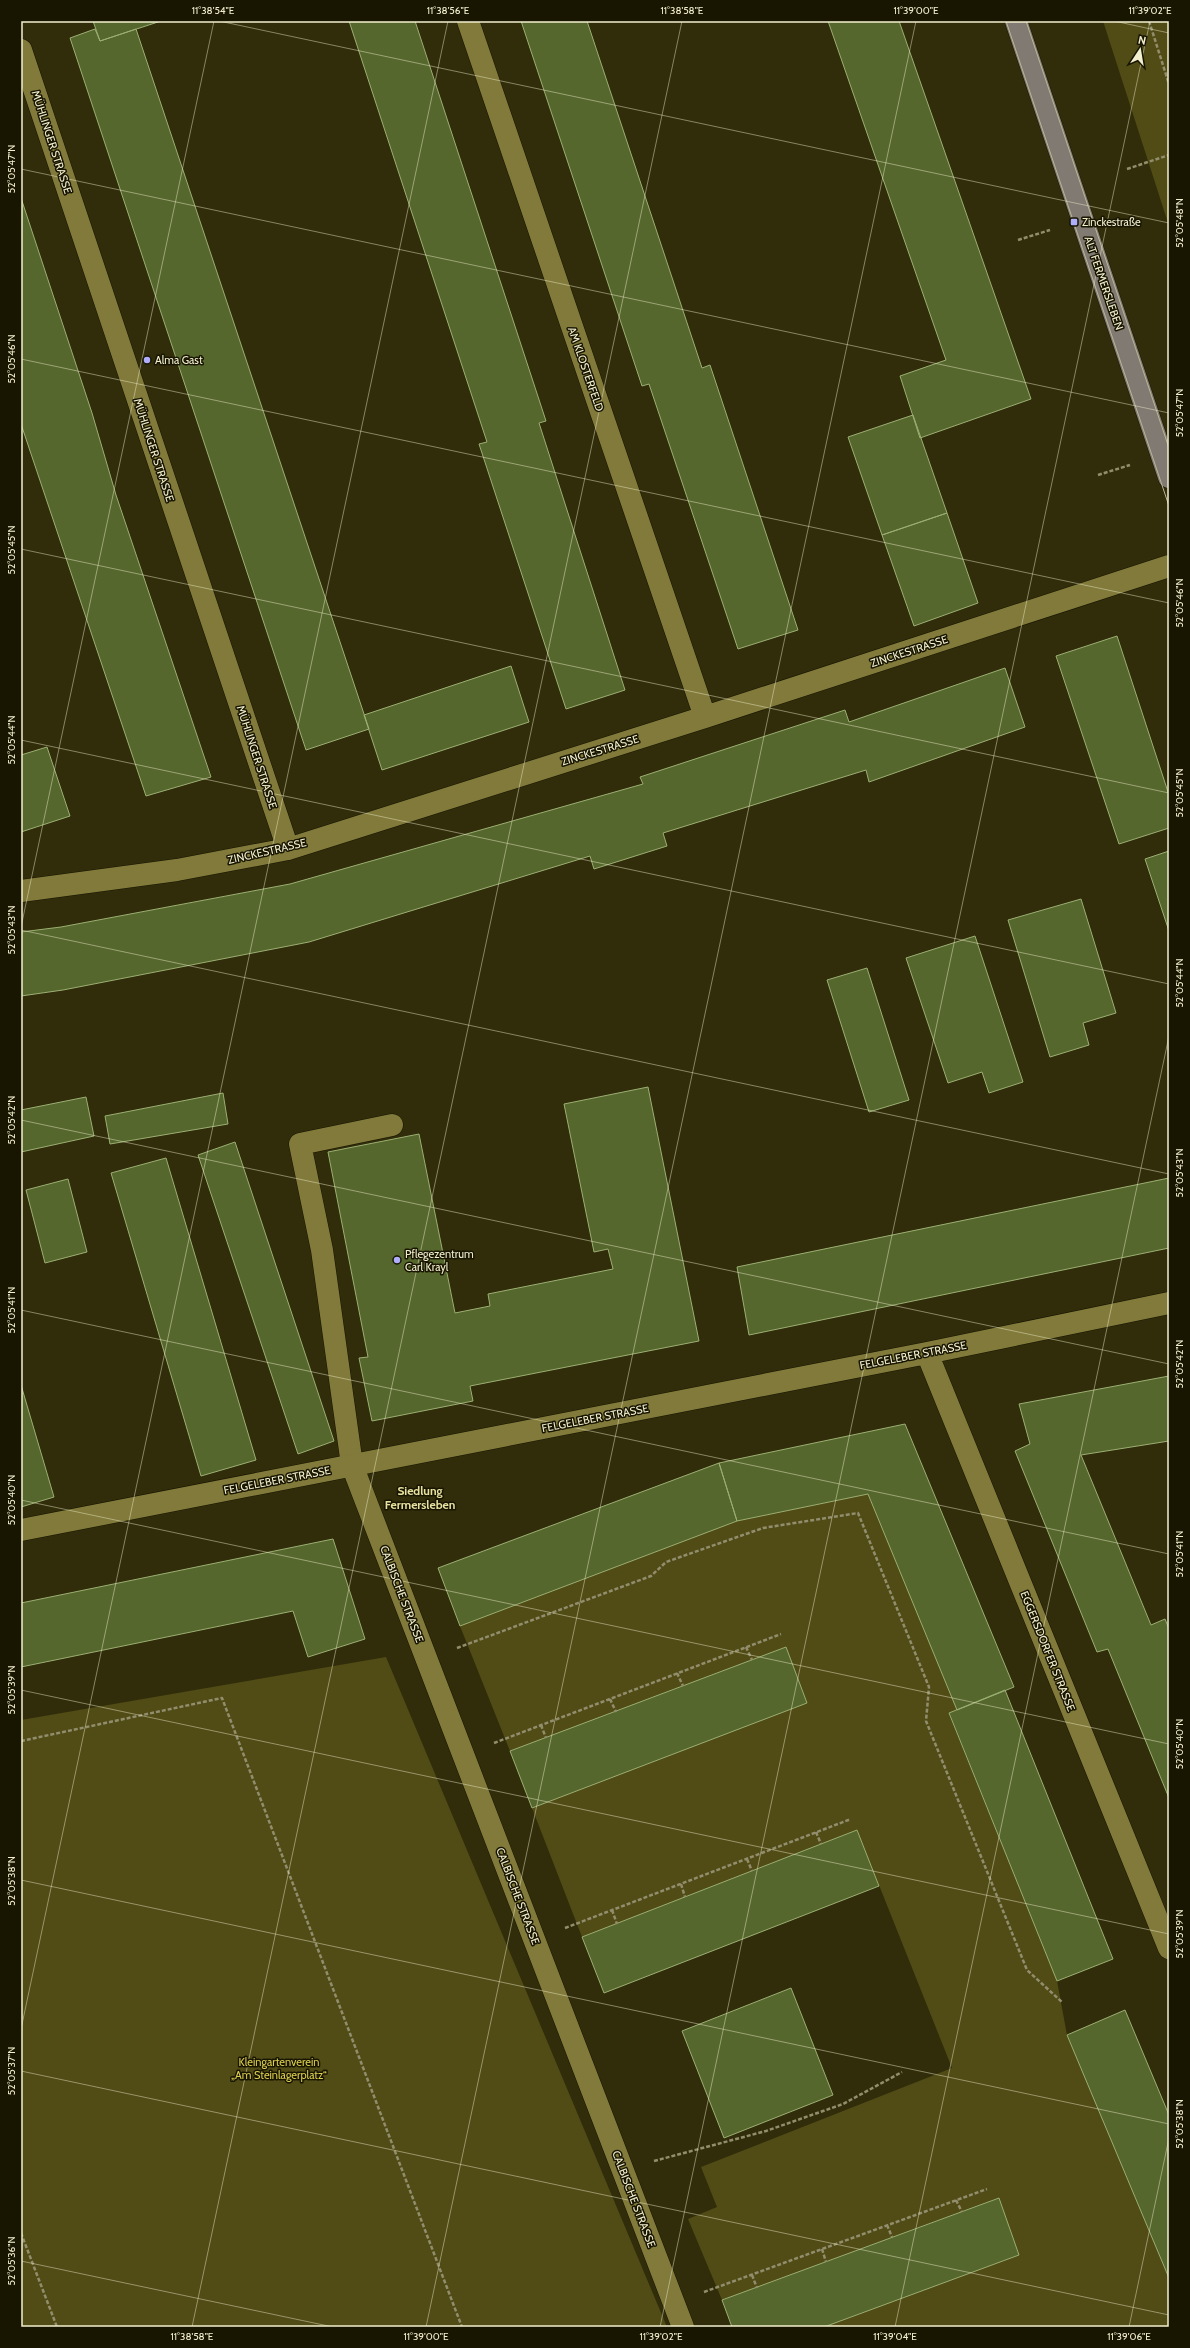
<svg xmlns="http://www.w3.org/2000/svg" width="1190" height="2348" font-family="Cabin,sans-serif">
	<style>
		.green { fill: #514b16 }
		.building { fill: #56672d; stroke: #9caf73 }
		.lines { fill: none; stroke-linecap: round; stroke-linejoin: round }
		.service-casing { stroke: #171503; stroke-width: 23 }
		.minor-casing { stroke: #171503; stroke-width: 23 }
		.secondary-casing { stroke: #171503; stroke-width: 23 }
		.path { stroke: #928e6d; stroke-width: 2.5; stroke-dasharray: 4 2; stroke-linecap: butt }
		.service { stroke: #817a3a; stroke-width: 22 }
		.minor { stroke: #817a3a; stroke-width: 22 }
		.secondary { stroke: #817a72; stroke-width: 22 }
		.tram { stroke: #bbb797; stroke-width: 1 }
		.ticks { fill: none; stroke: #f2efcf; stroke-width: 1; stroke-opacity: 0.45 }
		.poi-dot { fill: #aeaefb; stroke: #181500; stroke-width: 1.5 }
		.labels { text-anchor: middle; stroke-width: 3; stroke-linejoin: round; paint-order: stroke }
		.street-label { font-size: 11px; fill: #f2efcf; stroke: #181500 }
		.poi-label { font-size: 11px; fill: #f2efcf; stroke: #181500; text-anchor: start }
		.park-label { font-size: 11px; fill: #ddcf4f; stroke: #181500 }
		.neighbourhood-label { font-size: 12px; font-weight: bold; fill: #e8e19f; stroke: #181500 }
		.neatline { fill: none; stroke: #f2efcf; stroke-width: 1.5 }
		.ticks-label { font-size: 10px; text-anchor: middle; fill: #f2efcf }
	</style>
	<rect width="100%" height="100%" fill="#312d0a"/>
	<path class="green" d="M1103,21H1169V226Z
		M868,1494L957,1710L949,1714L1057,1981L1067,2035L1169,2278V2327H824L1019,2255L998,2198L722,2300L688,2219L717,2207L701,2167L952,2068L857,1830L582,1937L532,1808L807,1703L786,1647L510,1751L460,1626L737,1521Z
		M386,1657L667,2327H21V1720Z"/>
	<path class="building" d="M93,21H161L100,41Z
		M349,21H415L546,421L539,423L625,690L566,709L479,444L487,442Z
		M521,21H587L702,368L710,365L798,630L738,649L649,384L642,386Z
		M828,21H899L1031,399L920,438L900,376L946,360Z
		M95,29L100,41L136,29L369,729L306,750L70,38Z
		M21,198L92,413L116,495L211,777L146,796L21,424Z
		M913,415L947,513L882,535L848,437Z
		M947,513L978,603L914,626L882,535Z
		M1117,636L1169,795V828L1119,844L1056,656Z
		M511,666L529,722L382,770L364,715Z
		M1005,668L1025,727L869,782L866,770L663,833L667,846L594,869L590,856L309,942L63,990L21,996V932L61,927L290,884L643,784L640,777L845,710L849,722Z
		M47,747L70,816L21,832V755Z
		M1169,851V931L1145,859Z
		M1081,899L1116,1013L1083,1023L1089,1045L1050,1057L1008,920Z
		M975,936L1023,1082L989,1093L982,1072L948,1083L906,958Z
		M867,968L909,1100L869,1112L827,980Z
		M648,1087L699,1341L470,1386L473,1401L372,1421L359,1358L368,1357L328,1152L419,1134L455,1313L490,1306L488,1294L613,1269L608,1249L594,1252L564,1104Z
		M223,1093L228,1124L110,1144L105,1116Z
		M86,1097L94,1136L21,1152V1110Z
		M235,1142L334,1441L298,1454L198,1155Z
		M166,1158L256,1460L201,1476L111,1173Z
		M1169,1178V1248L749,1335L737,1267Z
		M68,1179L87,1252L45,1263L26,1190Z
		M1169,1376V1441L1081,1455L1151,1625L1165,1619L1169,1629V1798L1108,1649L1097,1652L1015,1451L1030,1444L1019,1404Z
		M21,1385L54,1497L21,1507Z
		M905,1424L1014,1687L957,1710L868,1494L737,1521L719,1463Z
		M719,1463L737,1521L460,1626L438,1568Z
		M333,1539L365,1639L308,1657L293,1611L21,1667V1603Z
		M786,1647L807,1703L532,1808L510,1751Z
		M1005,1690L1113,1959L1057,1981L949,1713Z
		M857,1830L879,1886L604,1993L582,1937Z
		M791,1988L833,2095L724,2138L682,2031Z
		M1125,2010L1169,2115V2278L1067,2035Z
		M999,2198L1019,2255L824,2327H732L722,2300Z"/>
	<g class="lines">
		<defs>
			<path id="service" d="M352,1465L322,1250L300,1144L392,1125"/>
			<path id="minor" d="M468,21L705,717
				M21,50L288,849
				M21,891L177,870L288,849L705,717L1169,566
				M927,1353L1169,1948
				M352,1465L683,2327
				M21,1530L927,1353L1169,1303"/>
			<path id="secondary" d="M1016,21L1169,477"/>
		</defs>
		<use href="#service" class="service-casing"/>
		<use href="#minor" class="minor-casing"/>
		<use href="#secondary" class="secondary-casing"/>
		<path class="path" d="M1149,21L1169,84
			M1127,169L1169,155
			M1018,240L1050,230
			M1098,475L1130,465
			M746,1647L752,1660
			M457,1648L651,1576L666,1562L763,1528L858,1513L929,1687L926,1721L1027,1970L1063,2003
			M677,1673L683,1686
			M610,1699L616,1712
			M541,1725L546,1738
			M21,1741L222,1698L462,2327
			M494,1743L781,1634
			M816,1832L821,1844
			M747,1859L752,1871
			M681,1884L685,1897
			M612,1910L617,1924
			M565,1928L851,1819
			M654,2161L766,2131L843,2104L902,2072
			M956,2200L962,2212
			M887,2225L892,2237
			M21,2233L57,2327
			M822,2249L826,2262
			M752,2275L757,2288
			M704,2292L987,2189"/>
		<use href="#service" class="service"/>
		<use href="#minor" class="minor"/>
		<use href="#secondary" class="secondary"/>
		<path class="tram" d="M1006,21L1169,506
			M1026,21L1169,448"/>
	</g>
	<path class="ticks" d="M219,21L1169,223M1114,21L1169,33M21,169L1169,413M21,359L1169,603M21,549L1169,793M21,740L1169,984M21,927L214,21M21,930L1169,1174M21,1120L1169,1364M21,1310L1169,1554M21,1500L1169,1744M21,1690L1169,1934M21,1880L1169,2124M21,2029L448,21M21,2071L1169,2315M21,2261L333,2327M192,2327L682,21M426,2327L916,21M660,2327L1150,21M895,2327L1169,1036M1129,2327L1169,2138"/>
	<g class="poi-dot">
		<rect x="1070" y="218" width="8" height="8" rx="2"/>
		<circle cx="147" cy="360" r="4"/>
		<circle cx="397" cy="1260" r="4"/>
	</g>
	<g class="labels">
		<g class="street-label">
			<text transform="translate(52 142) rotate(72)" y="4">MÜHLINGER STRASSE</text>
			<text transform="translate(1104 283) rotate(71)" y="4">ALT FERMERSLEBEN</text>
			<text transform="translate(586 369) rotate(71)" y="4">AM KLOSTERFELD</text>
			<text transform="translate(154 450) rotate(72)" y="4">MÜHLINGER STRASSE</text>
			<text transform="translate(909 651) rotate(-18)" y="4">ZINCKESTRASSE</text>
			<text transform="translate(600 750) rotate(-17)" y="4">ZINCKESTRASSE</text>
			<text transform="translate(257 757) rotate(72)" y="4">MÜHLINGER STRASSE</text>
			<text transform="translate(267 851) rotate(-13)" y="4">ZINCKESTRASSE</text>
			<text transform="translate(913 1355) rotate(-11)" y="4">FELGELEBER STRASSE</text>
			<text transform="translate(595 1418) rotate(-11)" y="4">FELGELEBER STRASSE</text>
			<text transform="translate(277 1480) rotate(-11)" y="4">FELGELEBER STRASSE</text>
			<text transform="translate(402 1594) rotate(69)" y="4">CALBISCHE STRASSE</text>
			<text transform="translate(1048 1651) rotate(68)" y="4">EGGERSDORFER STRASSE</text>
			<text transform="translate(518 1896) rotate(69)" y="4">CALBISCHE STRASSE</text>
			<text transform="translate(634 2199) rotate(69)" y="4">CALBISCHE STRASSE</text>
		</g>
		<g class="poi-label">
			<text x="1082" y="226">Zinckestraße</text>
			<text x="155" y="364">Alma Gast</text>
			<text x="405" y="1258">Pflegezentrum<tspan x="405" dy="13">Carl Krayl</tspan></text>
		</g>
		<g class="park-label">
			<text x="279" y="2066">Kleingartenverein<tspan x="279" dy="13">„Am Steinlagerplatz“</tspan></text>
		</g>
		<g class="neighbourhood-label">
			<text x="420" y="1495">Siedlung<tspan x="420" dy="14">Fermersleben</tspan></text>
		</g>
	</g>
	<rect width="1190" height="2348" fill="none" stroke="#181500" stroke-width="44"/>
	<g transform="translate(1140 50) rotate(12)" stroke="#181500" stroke-width="3" paint-order="stroke">
	<path d="M0-3L7 15L0 10L-7 15Z" fill="#f2efcf"/>
	<text y="-6" font-size="11" font-weight="bold" text-anchor="middle" fill="#f2efcf">N</text>
	</g>
	<rect x="22" y="22" width="1146" height="2304" class="neatline"/>
	<g class="ticks-label">
		<text x="213" y="14">11°38'54"E</text>
		<text x="448" y="14">11°38'56"E</text>
		<text x="682" y="14">11°38'58"E</text>
		<text x="916" y="14">11°39'00"E</text>
		<text x="1150" y="14">11°39'02"E</text>
		<text transform="translate(11 169) rotate(-90)" y="4">52°05'47"N</text>
		<text transform="translate(1179 223) rotate(-90)" y="4">52°05'48"N</text>
		<text transform="translate(11 359) rotate(-90)" y="4">52°05'46"N</text>
		<text transform="translate(1179 413) rotate(-90)" y="4">52°05'47"N</text>
		<text transform="translate(11 550) rotate(-90)" y="4">52°05'45"N</text>
		<text transform="translate(1179 603) rotate(-90)" y="4">52°05'46"N</text>
		<text transform="translate(11 740) rotate(-90)" y="4">52°05'44"N</text>
		<text transform="translate(1179 793) rotate(-90)" y="4">52°05'45"N</text>
		<text transform="translate(11 930) rotate(-90)" y="4">52°05'43"N</text>
		<text transform="translate(1179 983) rotate(-90)" y="4">52°05'44"N</text>
		<text transform="translate(11 1120) rotate(-90)" y="4">52°05'42"N</text>
		<text transform="translate(1179 1173) rotate(-90)" y="4">52°05'43"N</text>
		<text transform="translate(11 1310) rotate(-90)" y="4">52°05'41"N</text>
		<text transform="translate(1179 1364) rotate(-90)" y="4">52°05'42"N</text>
		<text transform="translate(11 1500) rotate(-90)" y="4">52°05'40"N</text>
		<text transform="translate(1179 1554) rotate(-90)" y="4">52°05'41"N</text>
		<text transform="translate(11 1690) rotate(-90)" y="4">52°05'39"N</text>
		<text transform="translate(1179 1744) rotate(-90)" y="4">52°05'40"N</text>
		<text transform="translate(11 1881) rotate(-90)" y="4">52°05'38"N</text>
		<text transform="translate(1179 1934) rotate(-90)" y="4">52°05'39"N</text>
		<text transform="translate(11 2071) rotate(-90)" y="4">52°05'37"N</text>
		<text transform="translate(1179 2124) rotate(-90)" y="4">52°05'38"N</text>
		<text transform="translate(11 2261) rotate(-90)" y="4">52°05'36"N</text>
		<text x="192" y="2340">11°38'58"E</text>
		<text x="426" y="2340">11°39'00"E</text>
		<text x="661" y="2340">11°39'02"E</text>
		<text x="895" y="2340">11°39'04"E</text>
		<text x="1129" y="2340">11°39'06"E</text>
	</g>
</svg>
